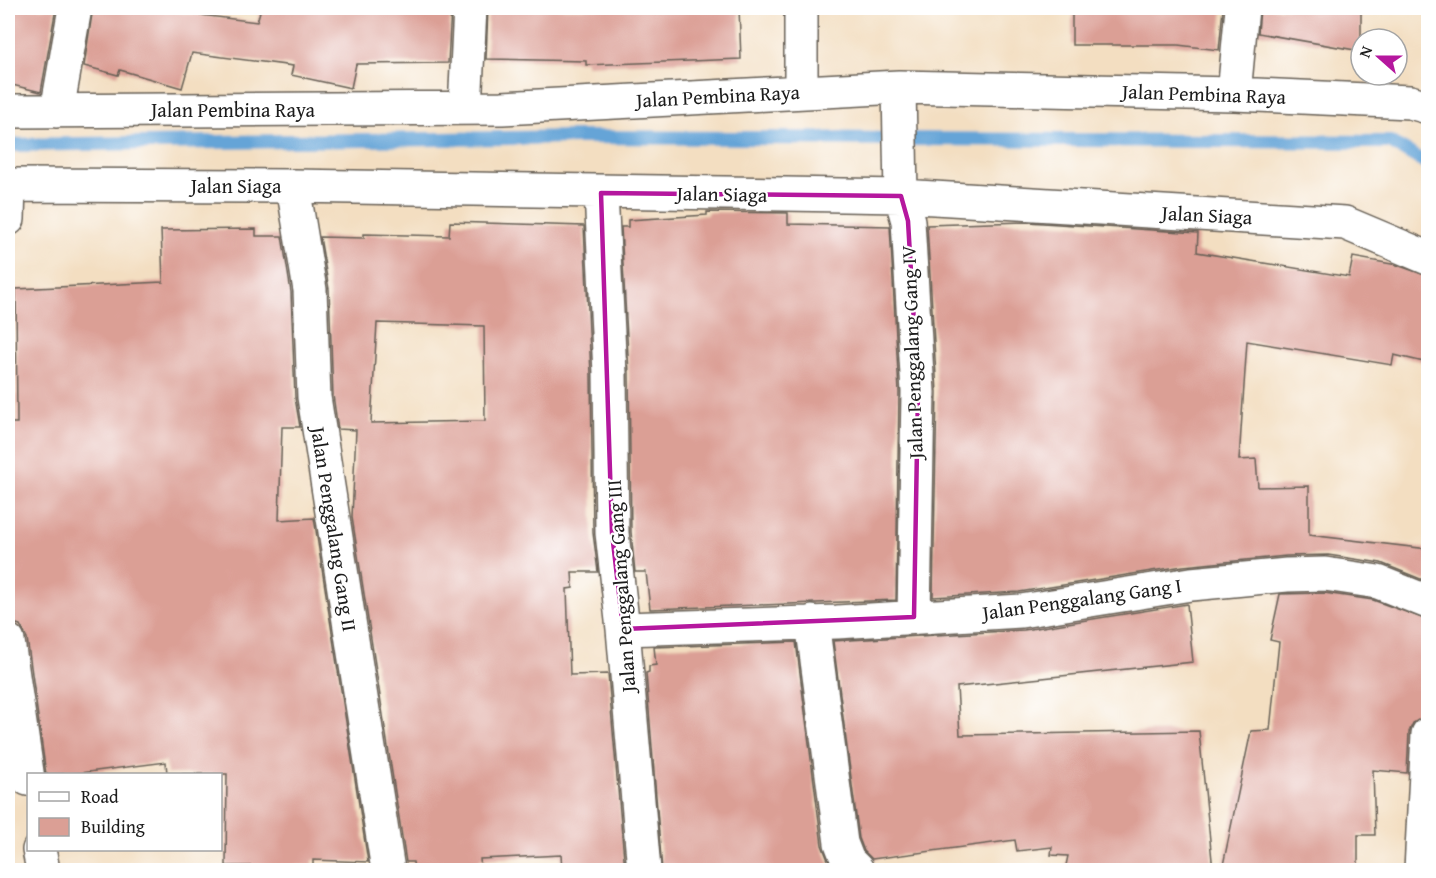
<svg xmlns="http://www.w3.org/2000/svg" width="1436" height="878" font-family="'Gentium Book Plus',serif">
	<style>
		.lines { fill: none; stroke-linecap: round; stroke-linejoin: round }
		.stream { stroke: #65a4d7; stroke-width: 14 }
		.building { fill: #db9f95; fill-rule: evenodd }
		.minor-casing { stroke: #676056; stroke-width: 36 }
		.minor { stroke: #fff; stroke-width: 33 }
		.marked { fill: none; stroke: #b5179e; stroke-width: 4.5; stroke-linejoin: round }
		.labels { text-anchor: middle; stroke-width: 4.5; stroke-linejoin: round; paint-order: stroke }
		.street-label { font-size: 20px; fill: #1c1c1c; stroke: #fff }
	</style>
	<rect width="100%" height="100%" fill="#fff"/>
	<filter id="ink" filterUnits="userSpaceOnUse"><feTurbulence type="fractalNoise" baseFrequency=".0167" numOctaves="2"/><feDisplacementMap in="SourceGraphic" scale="12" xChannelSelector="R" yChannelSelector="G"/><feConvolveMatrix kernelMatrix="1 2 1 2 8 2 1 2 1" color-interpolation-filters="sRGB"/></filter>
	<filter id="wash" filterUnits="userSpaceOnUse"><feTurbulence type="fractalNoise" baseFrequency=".008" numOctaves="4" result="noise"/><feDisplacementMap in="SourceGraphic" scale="24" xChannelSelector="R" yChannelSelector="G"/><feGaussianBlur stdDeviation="1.35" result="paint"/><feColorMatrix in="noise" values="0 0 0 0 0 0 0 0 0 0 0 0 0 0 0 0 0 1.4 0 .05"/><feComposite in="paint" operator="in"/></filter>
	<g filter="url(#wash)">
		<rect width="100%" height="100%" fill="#f3dec1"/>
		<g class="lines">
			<path class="stream" d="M8,145L580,137L1390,142L1428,164"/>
		</g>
		<g id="blocks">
			<path class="building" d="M8,8H56L41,92L8,84Z
				M93,8H144L257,22L261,8H451L448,63L356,64L351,88L291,75L293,66L192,53L182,88L120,70L118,75L84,66Z
				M488,8H739L741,59L586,65V61L486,59Z
				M1072,8H1223L1219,50L1178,45H1072Z
				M1260,8H1361V51L1258,33Z
				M707,212L788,213V224L890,226L899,392L896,600L650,609L646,572H635L631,532L629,373L621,227H628V220L707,215Z
				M450,222L584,226L591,374L593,533L598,572H572L573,588L567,589L570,675L608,674L625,870H562L561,855L480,859L481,870H414L413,862H406L352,517L356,430L338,429L333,395L329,289L320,237L364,238V234L449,236ZM377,323L484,326L485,421L371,423Z
				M1027,222L1198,233L1197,252L1349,277L1353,257L1397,265L1428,276V363L1394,355L1392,365L1247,341L1239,460L1256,459L1258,487L1309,486V535L1428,549V582L1381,563L1328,555L1286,556L1183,566L1019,592L933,597L937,392L927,225Z
				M256,229V236H282L291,292L295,398L300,427H282L279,520L314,518L368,862L313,860V866H226L227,774H167L166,762L72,774H46L27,638L20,625L13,623L8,564V423H17L16,289L163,282L161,230Z
				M1324,593L1373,600L1428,620V697L1426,716L1413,723L1409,732L1407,773L1373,770L1375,835H1358V870H1222L1251,731L1270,730L1279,642L1270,640L1280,594Z
				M1187,604L1193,662L957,687L960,735L1199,731L1213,870H1065L1068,856L1051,855L1052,847L1017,851L1015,840L872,859L864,851L859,838L833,641L1024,630Z
				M796,642L822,845L832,870H662L646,673L649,672V666L656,665L654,647Z"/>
		</g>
	</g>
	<g filter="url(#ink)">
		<use href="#blocks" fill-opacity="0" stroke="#676056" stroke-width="1.5"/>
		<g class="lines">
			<defs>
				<path id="minor" d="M899,87L901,196L908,221L918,392L914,617
					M801,92V8
					M1234,94L1242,8
					M465,108L470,8
					M8,111L502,108L899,87L1234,94L1410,102L1428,107
					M57,111L75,8
					M8,185L293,186L901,196L1345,223L1428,258
					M293,186L310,290L314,397L388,870
					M601,193L610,373L612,533L623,629L644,870
					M8,219L9,185
					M812,622L841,843L848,861L857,870
					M623,629L837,622L1021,611L1191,584L1287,575L1325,574L1378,582L1428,602
					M8,641L28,779
					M39,850L43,870
					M1421,870L1428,734"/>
			</defs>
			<use href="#minor" class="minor-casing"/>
			<use href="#minor" class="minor"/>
		</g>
	</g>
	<path class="marked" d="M601,193L901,196L908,221L918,392L914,617L623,629L612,533Z"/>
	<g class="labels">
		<g class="street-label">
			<text transform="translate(1204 94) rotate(2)" y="7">Jalan Pembina Raya</text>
			<text transform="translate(718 96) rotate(-3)" y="7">Jalan Pembina Raya</text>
			<text x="233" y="117">Jalan Pembina Raya</text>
			<text x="236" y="193">Jalan Siaga</text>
			<text transform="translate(722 194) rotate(1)" y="7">Jalan Siaga</text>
			<text transform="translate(1207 215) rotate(3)" y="7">Jalan Siaga</text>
			<text transform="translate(912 352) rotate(-92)" y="7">Jalan Penggalang Gang IV</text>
			<text transform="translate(334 529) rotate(81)" y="7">Jalan Penggalang Gang II</text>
			<text transform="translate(621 586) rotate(-94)" y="7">Jalan Penggalang Gang III</text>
			<text transform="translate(1082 599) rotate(-8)" y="7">Jalan Penggalang Gang I</text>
		</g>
	</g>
	<rect width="1436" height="878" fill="none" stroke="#fff" stroke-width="30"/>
	<rect x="27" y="773" width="195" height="78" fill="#ffffff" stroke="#a4a4a4" stroke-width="1.5"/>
	<rect x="39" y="792" width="30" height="9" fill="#ffffff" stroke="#a4a4a4" stroke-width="1.5"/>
	<text x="81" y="803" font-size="18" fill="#1c1c1c">Road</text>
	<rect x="39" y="818" width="30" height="18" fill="#db9f95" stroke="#a4a4a4" stroke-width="1.5"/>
	<text x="81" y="833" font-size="18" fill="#1c1c1c">Building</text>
	<g transform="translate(1379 57) rotate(291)"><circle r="28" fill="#ffffff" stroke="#a4a4a4" stroke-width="1.5"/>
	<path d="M0-4.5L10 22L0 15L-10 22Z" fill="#b5179e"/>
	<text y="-9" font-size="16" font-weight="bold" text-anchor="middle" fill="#1c1c1c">N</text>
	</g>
</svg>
